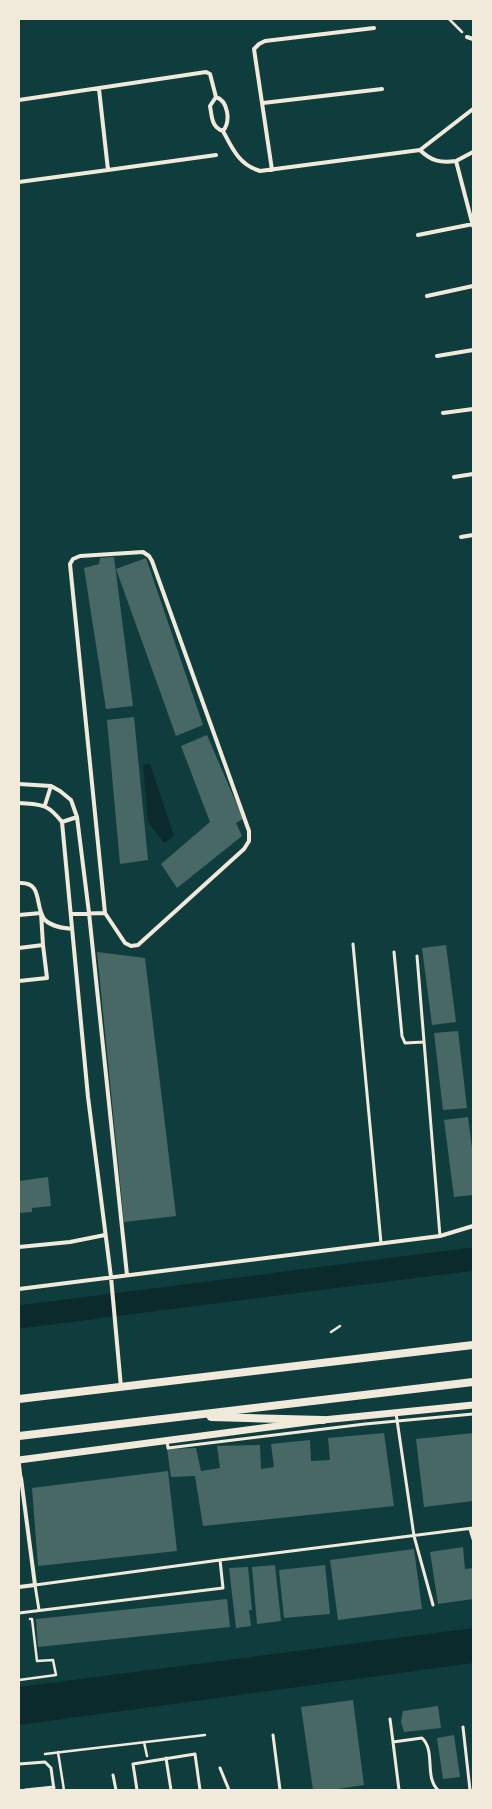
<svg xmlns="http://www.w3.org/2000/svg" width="492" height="1809" font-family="'Exo 2',sans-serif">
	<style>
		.water { fill: #0a2a2b }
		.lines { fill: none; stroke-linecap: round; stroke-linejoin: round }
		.river { stroke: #0a2a2b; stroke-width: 23 }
		.building { fill: #486865 }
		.path { stroke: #f1e9da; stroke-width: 2.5 }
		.service { stroke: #f1e9da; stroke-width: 3 }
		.minor { stroke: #f1e9da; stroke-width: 4 }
		.tertiary { stroke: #f1e9da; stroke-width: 7 }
		.secondary { stroke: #f1e9da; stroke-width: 8 }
	</style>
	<rect width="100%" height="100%" fill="#0f3d3e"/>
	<path class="water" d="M150,764L174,836L164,843L148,822L143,765Z
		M473,1628V1663L19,1725V1687Z"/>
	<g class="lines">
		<path class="river" d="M19,1317L473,1259"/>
	</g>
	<path class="building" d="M114,557L133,706L106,709L84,568L99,564L100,558Z
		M146,558L203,725L176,736L116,569Z
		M134,717L148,860L120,864L107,720Z
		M207,735L243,819L236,823L242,836L177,888L161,864L210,822L181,746Z
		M446,945L456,1022L432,1025L422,948Z
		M97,952L145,958L176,1216L124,1222Z
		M458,1031L467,1108L443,1110L434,1033Z
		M468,1117L473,1156V1195L454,1197L444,1120Z
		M48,1177L51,1206L32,1208V1212L19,1213V1181Z
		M384,1433L394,1506L203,1526L195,1476L171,1477L167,1449L196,1448L201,1471L220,1468L217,1446L260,1445L261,1469L274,1467L271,1444L310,1440L311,1461L330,1460L328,1438Z
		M473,1433V1501L424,1507L416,1439Z
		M168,1471L177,1551L38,1566L32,1488Z
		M463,1547L465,1569L473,1568V1599L438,1604L430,1552Z
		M414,1549L422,1609L338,1620L330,1560Z
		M275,1565L281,1621L257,1624L252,1567Z
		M325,1565L330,1614L284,1618L279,1570Z
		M248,1567L252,1610H249L251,1626L236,1628L229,1568Z
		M227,1599L230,1627L38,1647L36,1619Z
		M353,1700L364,1785L331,1790H313L301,1707Z
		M438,1706L441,1728L404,1732L401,1722L403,1711Z
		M454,1735L460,1777L443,1779L437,1738Z"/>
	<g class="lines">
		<path class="path" d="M449,19L462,32
			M331,1332L340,1326
			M19,1680L56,1675L53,1660L37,1661L32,1619H30
			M144,1742L147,1756
			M58,1752L64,1790
			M45,1754L205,1735"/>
		<path class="service" d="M353,944L381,1243
			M394,952L402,1036L405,1043L424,1042
			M417,956L440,1236
			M396,1413L414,1536L433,1605
			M167,1441L168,1448L365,1424L473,1414
			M19,1460L21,1478
			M470,1529L473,1539
			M39,1610L35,1585L220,1560L473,1528
			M19,1613L223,1588L220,1560
			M390,1719L393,1742
			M463,1727L470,1790
			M273,1735L280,1790
			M166,1758L171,1790
			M19,1764L45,1762L51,1768L54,1790
			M220,1768L229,1790
			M113,1775L116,1790
			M25,1790L54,1787
			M137,1790L133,1764L195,1754L200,1790
			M399,1790L393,1742L422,1738C436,1751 424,1777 438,1790"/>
		<path class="minor" d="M467,37L473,39
			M216,97L210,106C212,116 211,127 223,131C232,148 239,165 260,171L420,150L473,109
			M216,97C228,101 231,121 223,131
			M19,100L206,72L210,74L216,97
			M263,103L382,89
			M420,150C431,161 440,163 456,161L473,226
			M456,161L473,152
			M108,170L216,155
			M272,170L254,49L259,44L265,41L374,28
			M19,182L108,170L99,89
			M418,235L473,224
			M427,296L473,286
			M437,356L473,350
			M443,413L473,409
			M454,477L473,474
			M461,537L473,535
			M143,552L149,556L152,561L249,831V841L244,849L138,945L131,946L125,943L105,913L70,564L73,559L80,556Z
			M19,784L51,786L60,791L71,800L77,817L89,913L127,1275
			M19,803C42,805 47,803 62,822L88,1097L111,1277L121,1387
			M45,805L51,786
			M62,822L77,817
			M19,883C44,881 34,908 45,920C52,927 64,928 72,929
			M71,914L105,913
			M19,915L41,913L43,945L19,948
			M19,981L47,978L43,945
			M19,1247L70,1242L105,1235
			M19,1289L440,1236L473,1226
			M19,1587L35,1585L21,1478"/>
		<path class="tertiary" d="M19,1460L323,1420L473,1405"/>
		<path class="secondary" d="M19,1399L473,1345
			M211,1417L323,1420
			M19,1436L473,1382"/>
	</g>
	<rect width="492" height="1809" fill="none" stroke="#f1e9da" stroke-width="40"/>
</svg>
